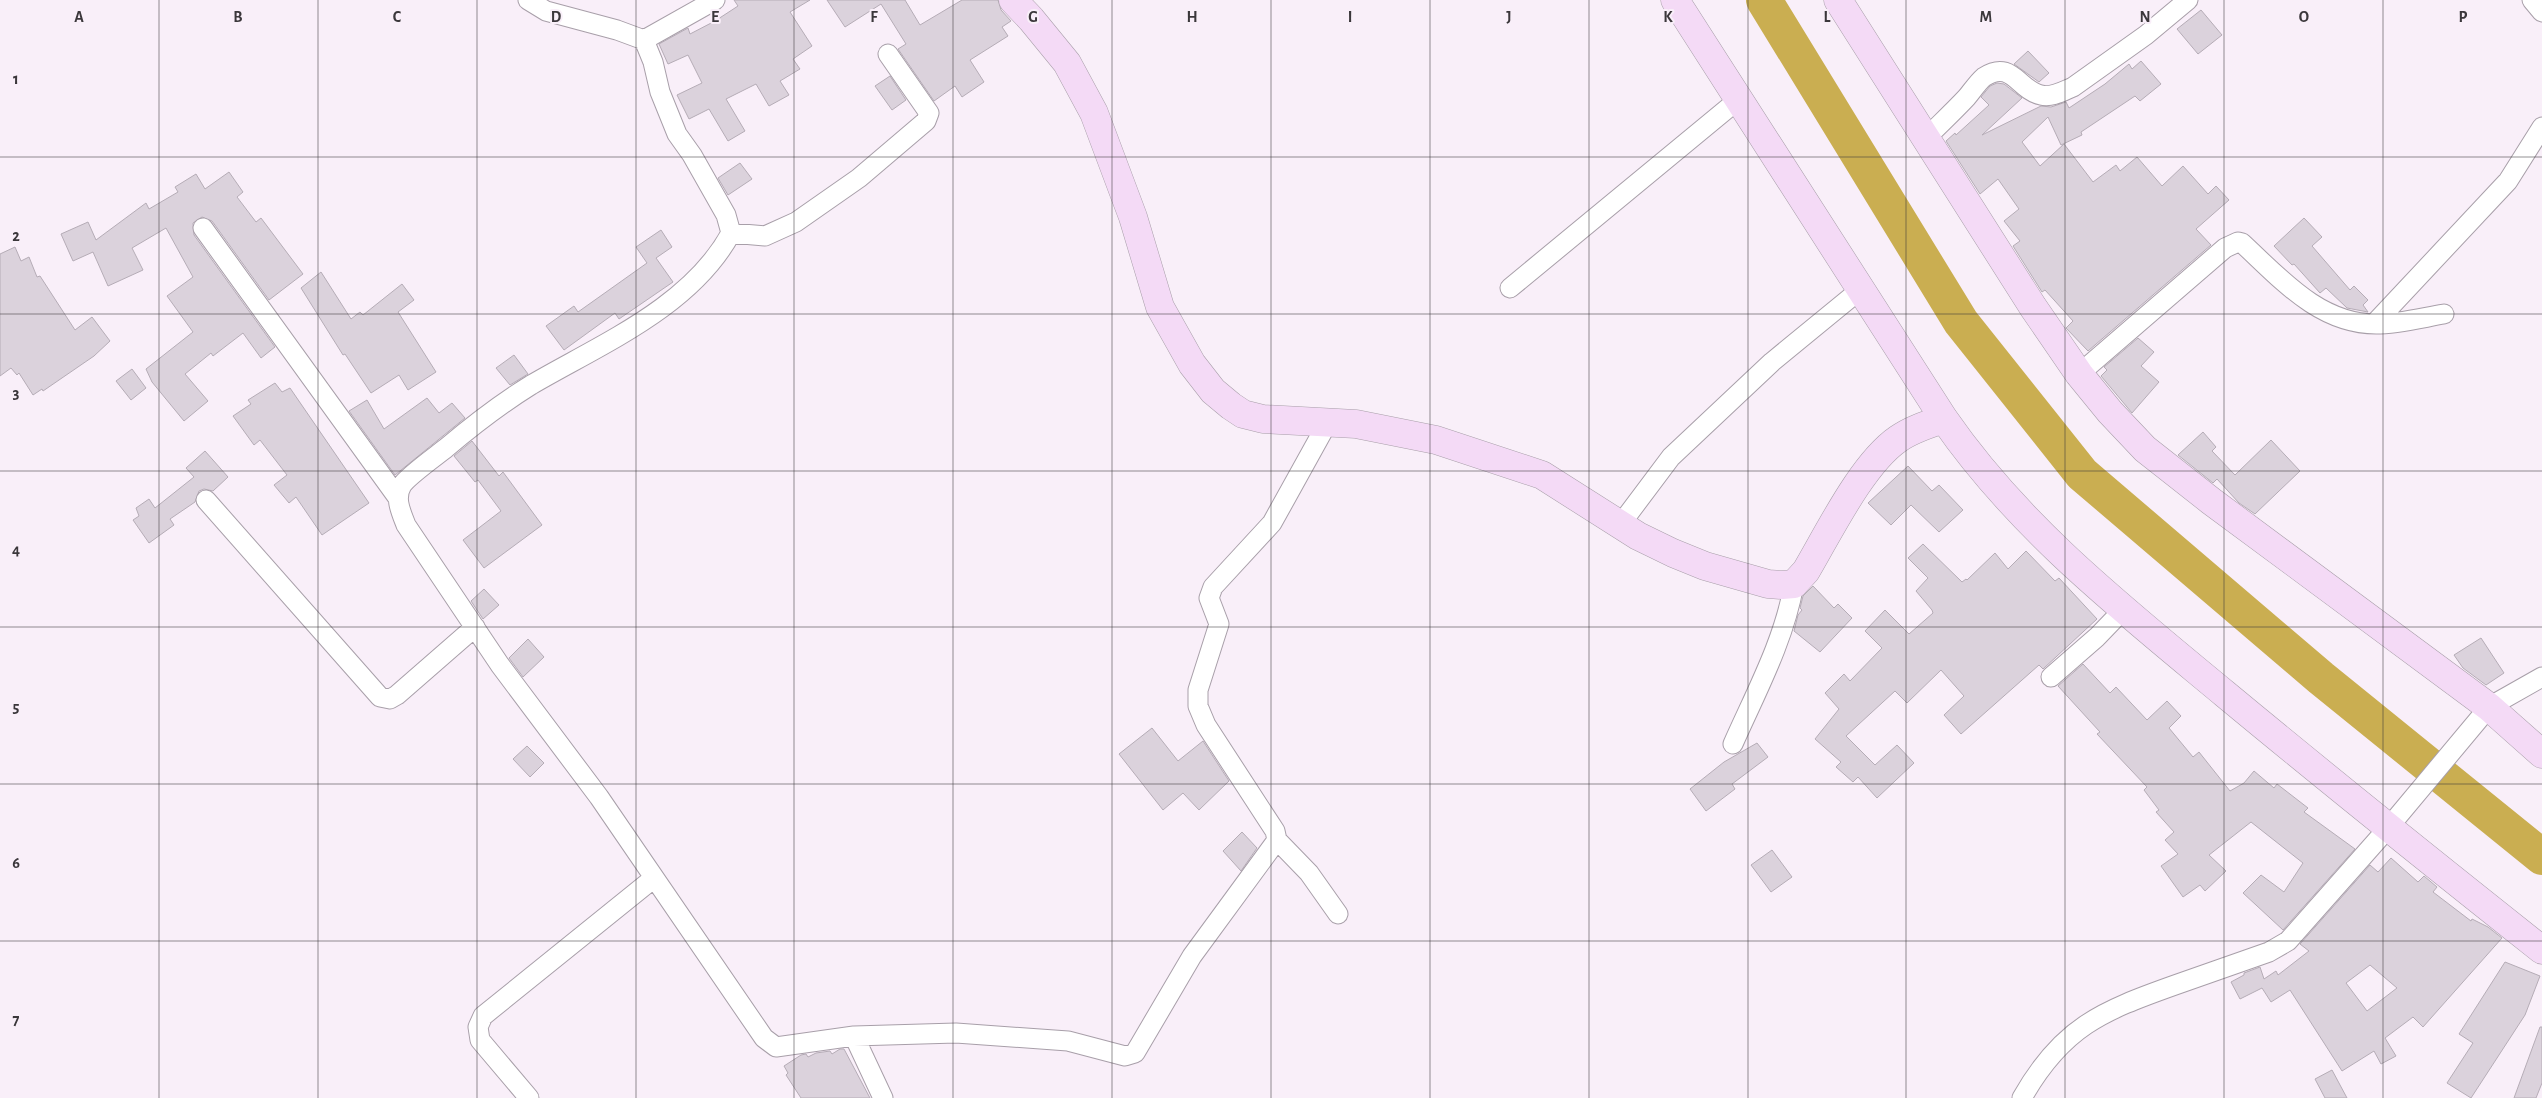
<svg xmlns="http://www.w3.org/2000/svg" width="2542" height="1098" font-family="'Alegreya Sans',sans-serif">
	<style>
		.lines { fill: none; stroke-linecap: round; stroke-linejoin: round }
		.river { stroke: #caae51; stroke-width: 36 }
		.building { fill: #dbd2dc; stroke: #b5acb6; fill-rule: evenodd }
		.street-casing { stroke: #a89fa9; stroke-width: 21 }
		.secondary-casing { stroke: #a89fa9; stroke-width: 29 }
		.street { stroke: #fff; stroke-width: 19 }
		.secondary { stroke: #f4daf6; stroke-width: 28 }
		.grid { fill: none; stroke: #3b373b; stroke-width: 1; stroke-opacity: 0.55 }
		.grid-label { font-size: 16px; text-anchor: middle; font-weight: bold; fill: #3b373b; stroke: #f9eff9; stroke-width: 4; stroke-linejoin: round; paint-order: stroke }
	</style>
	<rect width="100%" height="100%" fill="#f9eff9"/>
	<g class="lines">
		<path class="river" d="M1764,0L1961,322L2082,474L2321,678L2542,857"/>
	</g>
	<path class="building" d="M734,0H810L790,12L812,46L793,59L800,69L780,81L789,95L769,106L756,84L726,99L745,131L728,141L709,109L689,119L677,95L702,83L688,55L668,64L659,44L688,28L690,34L715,21L738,6Z
		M827,0H905L920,25L962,0H998L1001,10L1011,21L1002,27L1008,36L970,60L984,82L962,97L955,86L934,101L898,49L906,44L881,4L845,27Z
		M2201,10L2222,35L2198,54L2177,29Z
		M2028,51L2049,73L2039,82L2014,64Z
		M2141,61L2161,84L2140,101L2135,96L2081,132L2082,135L2061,145L2048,117L2022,142L2040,166L2064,144L2093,182L2116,165L2120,171L2137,157L2162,186L2183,166L2208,194L2216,186L2229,200L2196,229L2211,245L2088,351L2066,328L2073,321L2045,290L2042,292L2013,246L2020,241L2004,221L2019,209L1998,179L1980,194L1946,141L1955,133L1956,135L1989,105L1981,97L1990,86L1997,83L2004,84L2022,98L1982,135L2041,106L2051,107L2066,102L2069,108L2105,84L2129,64L2132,69Z
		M890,76L906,100L892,110L875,86Z
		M740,163L752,179L728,195L718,178Z
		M229,172L243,192L237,197L256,222L261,218L303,274L269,300L212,221L202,217L193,223L194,235L275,347L261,358L243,333L213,356L211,353L185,374L208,401L184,421L152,382L146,369L193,332L167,296L193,277L166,228L132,248L143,270L108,286L93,252L73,261L61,234L88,222L96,240L146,203L149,209L178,192L175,187L196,174L205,189Z
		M2304,218L2322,237L2312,246L2350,290L2354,286L2368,300L2363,305L2368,312L2347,308L2326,288L2320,293L2294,264L2292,265L2274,246Z
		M661,230L672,247L656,258L673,282L619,319L615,313L564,350L546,326L574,306L578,312L647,263L636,247Z
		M15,247L21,261L29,257L37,277L40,276L75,330L92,317L110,341L94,356L43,391L42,389L33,395L19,373L17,375L11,368L0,376V254Z
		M321,272L351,319L360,312L363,315L402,284L414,300L398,312L436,372L408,390L399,375L371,393L345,354L343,355L301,288Z
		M2138,338L2154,352L2141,366L2159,382L2132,413L2101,376L2107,370L2104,367Z
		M514,355L528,374L510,385L496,368Z
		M132,369L146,388L131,400L116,381Z
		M275,383L282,392L290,388L369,503L322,535L296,497L289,503L274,485L287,475L260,440L254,445L233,416L251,404L248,400Z
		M427,398L439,413L452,403L465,418L395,475L349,411L367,400L384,429Z
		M2203,432L2216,447L2212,451L2235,475L2271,440L2300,471L2255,514L2239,503L2217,479L2213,483L2178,455Z
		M472,441L499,476L503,472L542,525L484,568L463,540L501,511L478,480L475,482L454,456Z
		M205,451L228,477L213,491L204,489L199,491L195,502L170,519L174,525L149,543L133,520L139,516L136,508L149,499L155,508L194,477L186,468Z
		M1908,466L1932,491L1939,485L1963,510L1939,532L1911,505L1891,525L1868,503Z
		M1923,544L1962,582L1966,579L1967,580L1995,553L2008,569L2026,551L2055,581L2059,578L2097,619L2043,669L2039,665L1961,734L1944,715L1964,696L1941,670L1907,703L1895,691L1846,736L1875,765L1897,745L1914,763L1877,798L1858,777L1853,782L1836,767L1841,762L1815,739L1839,709L1825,693L1844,674L1850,681L1882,648L1865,631L1885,610L1909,634L1933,613L1932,610L1916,591L1928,578L1908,558Z
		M1813,586L1834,608L1838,604L1852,618L1820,652L1794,631L1798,615L1802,610L1800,608L1803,596Z
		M484,589L499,605L483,619L471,601Z
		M2481,638L2504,673L2486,685L2463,668L2454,655Z
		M528,639L544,657L523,677L509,658Z
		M2083,664L2110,693L2116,687L2147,720L2167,701L2181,716L2169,728L2193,757L2199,752L2230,791L2244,783L2254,771L2274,788L2277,784L2308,808L2304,812L2355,849L2283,930L2243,893L2261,875L2284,892L2303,863L2251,822L2209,855L2226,871L2205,891L2200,885L2183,897L2161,866L2178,854L2165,840L2174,832L2156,812L2159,810L2144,790L2147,787L2097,734L2100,732L2058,686Z
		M1152,728L1178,761L1203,741L1229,781L1199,810L1183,793L1163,810L1119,754Z
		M1757,743L1768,757L1732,784L1735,789L1706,811L1690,789L1724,762Z
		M527,746L544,763L530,777L513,759Z
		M1242,832L1257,848L1241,871L1223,851Z
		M1772,850L1792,877L1771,892L1751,865Z
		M2391,858L2418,882L2424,876L2437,887L2433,892L2471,921L2472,919L2488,927L2502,938L2423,1027L2413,1017L2385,1038L2396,1056L2381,1064L2374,1051L2342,1071L2290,990L2271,1002L2262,988L2240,999L2231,982L2244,975V973L2260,967L2264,979L2276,971L2278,975L2309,951L2300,944L2370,865L2378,872ZM2370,965L2397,988L2367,1011L2346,983Z
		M2505,962L2540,976L2525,1015L2471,1098L2447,1083L2473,1043L2459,1034Z
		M2540,1027H2542V1083L2536,1098H2514Z
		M840,1049H844L870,1098H801L786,1075L788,1073L784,1066L801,1055L806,1054L808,1057L816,1053L830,1051L832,1054Z
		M2332,1070L2347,1098H2325L2315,1079Z"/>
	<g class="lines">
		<defs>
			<path id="street" d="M528,0L546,11L617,30L644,40L653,62L660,92L677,134L692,155L726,215L731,233C691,307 601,344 531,385C502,403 472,426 446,448C436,456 408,476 402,485C394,498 401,512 406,525L500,665L599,797L764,1038L776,1047L854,1036L883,1098
				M2532,0L2542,12
				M644,40L715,0
				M1926,138C1940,124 1954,111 1967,97C1972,91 1978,82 1984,77C2012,59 2018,90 2041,95C2052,98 2063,91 2073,87L2146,35L2188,0
				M203,228L398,498
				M731,233L765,236L796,222L859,178L926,121L929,113L888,54
				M1510,288L1739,99
				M2374,324L2508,181L2542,127
				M2079,374L2225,248L2238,242L2242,243C2280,278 2319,324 2376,324C2398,324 2421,318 2444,314
				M206,500L380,697L390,699L397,695L475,627
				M1620,525L1671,457L1772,362L1861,289
				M2051,677L2097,637L2123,610
				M1733,744C1756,692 1784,641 1794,584
				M1277,840L1309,873L1338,914
				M854,1036L956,1033L1068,1041L1125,1056L1135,1053L1192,956L1277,840L1275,831L1206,725L1198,706V690L1219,624L1209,598L1213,587L1272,523L1328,422
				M529,1098L480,1040L478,1027L483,1016L654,878
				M2022,1098C2062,1027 2102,1011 2175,985C2206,974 2238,963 2269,952L2288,941L2388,828L2489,707L2542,677"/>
			<path id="secondary" d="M1013,0L1031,19L1067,63L1094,113L1133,217L1160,307L1192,364L1213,391L1231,406L1243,414L1263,419L1356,424L1436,440L1542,475L1638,536L1673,553L1705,566L1768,584L1782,585L1794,584L1806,571C1829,532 1862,464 1898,439C1912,429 1929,424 1944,419
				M1675,0L1944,419C2020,529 2124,610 2225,694C2330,781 2436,866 2542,950
				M1838,0L2033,307L2079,374L2110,412L2145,449L2211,501L2489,707L2542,754"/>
		</defs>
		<use href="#street" class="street-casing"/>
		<use href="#secondary" class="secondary-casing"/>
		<use href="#street" class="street"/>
		<use href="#secondary" class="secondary"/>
	</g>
	<path class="grid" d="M159,0V1098M318,0V1098M477,0V1098M636,0V1098M794,0V1098M953,0V1098M1112,0V1098M1271,0V1098M1430,0V1098M1589,0V1098M1748,0V1098M1906,0V1098M2065,0V1098M2224,0V1098M2383,0V1098M0,157H2542M0,314H2542M0,471H2542M0,627H2542M0,784H2542M0,941H2542"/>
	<g class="grid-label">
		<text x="79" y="22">A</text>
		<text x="238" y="22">B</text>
		<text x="397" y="22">C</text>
		<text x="556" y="22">D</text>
		<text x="715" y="22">E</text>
		<text x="874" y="22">F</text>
		<text x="1033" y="22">G</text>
		<text x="1192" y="22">H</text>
		<text x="1350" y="22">I</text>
		<text x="1509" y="22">J</text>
		<text x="1668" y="22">K</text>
		<text x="1827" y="22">L</text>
		<text x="1986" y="22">M</text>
		<text x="2145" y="22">N</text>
		<text x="2304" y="22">O</text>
		<text x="2463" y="22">P</text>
		<text x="16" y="84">1</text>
		<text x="16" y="241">2</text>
		<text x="16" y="398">3</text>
		<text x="16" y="555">4</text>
		<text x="16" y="712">5</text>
		<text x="16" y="868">6</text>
		<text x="16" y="1025">7</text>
	</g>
</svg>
